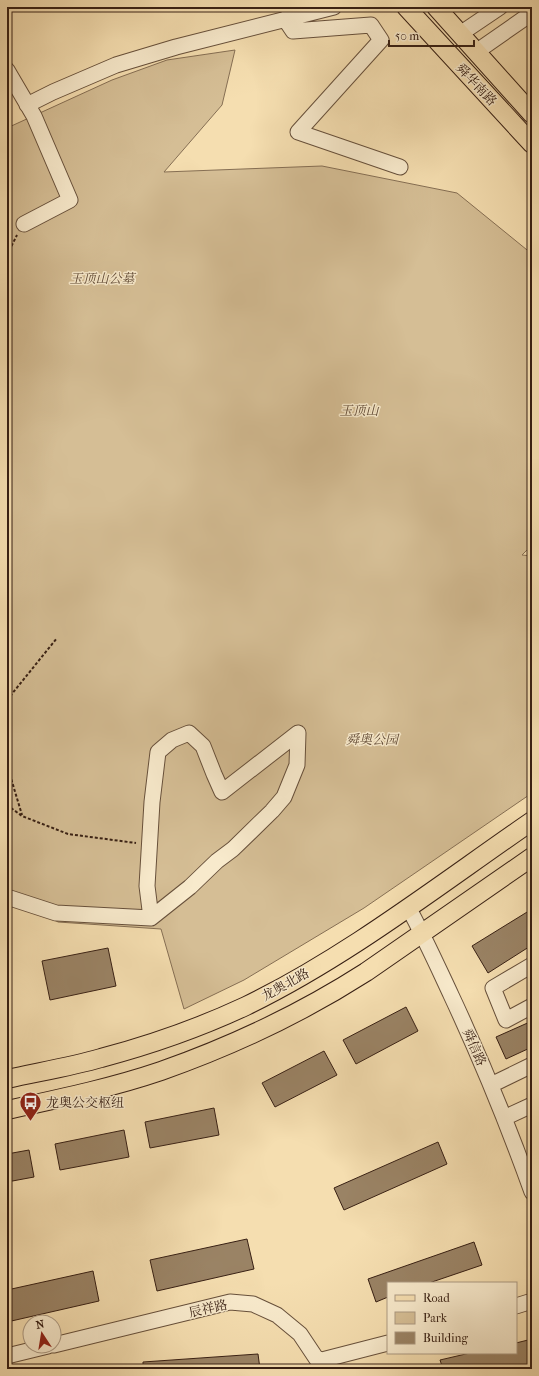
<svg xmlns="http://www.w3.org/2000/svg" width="539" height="1376" font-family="'IM FELL French Canon','Noto Serif SC',serif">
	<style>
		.green { fill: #d5be95; stroke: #866f54 }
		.building { fill: #9a8365; stroke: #382014 }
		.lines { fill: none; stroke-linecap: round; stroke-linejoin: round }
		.minor-casing { stroke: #67503b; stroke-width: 17 }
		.major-casing { stroke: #382014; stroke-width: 20 }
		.path { stroke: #382014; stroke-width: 2; stroke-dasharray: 3 2; stroke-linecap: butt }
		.minor { stroke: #f8eacc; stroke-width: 15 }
		.major { stroke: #f5deb0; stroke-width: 18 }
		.labels { text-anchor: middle; stroke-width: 3; stroke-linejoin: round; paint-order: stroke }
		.street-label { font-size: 13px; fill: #382014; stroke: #f8eacc }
		.park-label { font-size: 13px; font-style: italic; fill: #5f4834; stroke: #f8eacc }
		.poi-label { font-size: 13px; fill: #382014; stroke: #f8eacc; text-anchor: start }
	</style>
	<rect width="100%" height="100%" fill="#f5deb0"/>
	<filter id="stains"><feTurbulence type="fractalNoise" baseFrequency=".005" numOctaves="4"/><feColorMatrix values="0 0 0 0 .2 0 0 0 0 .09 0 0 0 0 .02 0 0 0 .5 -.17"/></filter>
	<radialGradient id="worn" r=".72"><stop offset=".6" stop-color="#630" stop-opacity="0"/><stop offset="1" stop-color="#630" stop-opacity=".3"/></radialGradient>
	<path class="green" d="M235,50L222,105L164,172L322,166L457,193L532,254V542L530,547L522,555L532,556V793L364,908L244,980L184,1009L161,929L58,922L7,891V128L112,80L167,60Z"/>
	<path class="building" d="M532,909V945L488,973L472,946Z
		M108,948L116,986L50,1000L42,961Z
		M406,1007L418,1031L356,1064L343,1040Z
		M532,1021V1047L506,1059L496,1037Z
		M324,1051L337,1075L275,1107L262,1083Z
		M214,1108L219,1135L150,1148L145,1122Z
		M124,1130L129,1157L60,1170L55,1144Z
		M438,1142L447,1164L344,1210L334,1188Z
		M29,1150L34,1177L7,1182V1154Z
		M247,1239L254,1269L157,1291L150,1260Z
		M474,1242L482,1265L429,1283H388V1297L376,1302L368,1279Z
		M93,1271L99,1301L7,1322V1290Z
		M532,1339V1369H443L440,1360L470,1353H516V1343Z
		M258,1354L260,1369H143V1362Z"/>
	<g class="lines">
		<defs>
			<path id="minor" d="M285,19L293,31L371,25L381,40L298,132L400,167
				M460,34L500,7
				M476,52L532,13
				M7,70L34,116L70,200L24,224
				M27,105L53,92L116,65L176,47L334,7
				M7,897L56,913L151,918L190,887L217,861L233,849L272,811L284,797L297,765L298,733
				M408,907C424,936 437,965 451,995C481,1059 508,1125 532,1192
				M151,918L147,886L152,802L158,752L172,740L189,733L203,746L214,774L222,792L298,733
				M532,965L493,988L506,1020L532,1006
				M491,1085L532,1065
				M504,1118L532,1105
				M516,1306L532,1301
				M54,1345L230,1302L253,1304L277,1315L300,1334L318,1361L388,1343
				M7,1356L48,1346"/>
			<path id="major" d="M406,7L532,144
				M436,7L532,114
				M7,1079C38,1072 70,1067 101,1058C150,1045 199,1028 246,1006C347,957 439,885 532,821
				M7,1110C58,1099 111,1088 161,1071C232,1046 302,1013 366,972L532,857"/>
		</defs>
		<use href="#minor" class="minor-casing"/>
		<use href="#major" class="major-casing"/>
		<path class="path" d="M7,255L17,235
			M7,700L57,638
			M7,765L22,815
			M7,805L22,816L68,834L136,843"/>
		<use href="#minor" class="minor"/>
		<use href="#major" class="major"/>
	</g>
	<defs>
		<symbol id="bus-pin" viewBox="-11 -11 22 30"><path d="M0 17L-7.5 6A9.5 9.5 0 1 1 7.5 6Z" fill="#8f2418" stroke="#f8eacc"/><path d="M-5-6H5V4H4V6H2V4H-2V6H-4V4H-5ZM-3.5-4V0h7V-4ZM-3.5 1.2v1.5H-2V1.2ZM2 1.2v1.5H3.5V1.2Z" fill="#fff"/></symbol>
	</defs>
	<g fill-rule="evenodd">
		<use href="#bus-pin" x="18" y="1090" width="25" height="34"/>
	</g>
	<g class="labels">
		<g class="street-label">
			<text transform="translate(477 84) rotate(47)" y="5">舜华南路</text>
			<text transform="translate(285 984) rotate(-29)" y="5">龙奥北路</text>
			<text transform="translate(475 1047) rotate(66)" y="5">舜信路</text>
			<text transform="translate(208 1308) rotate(-13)" y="5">辰祥路</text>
		</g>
		<g class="park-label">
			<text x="102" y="283">玉顶山公墓</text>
			<text x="359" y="415">玉顶山</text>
			<text x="372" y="744">舜奥公园</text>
		</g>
		<g class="poi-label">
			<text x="46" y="1107">龙奥公交枢纽</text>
		</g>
	</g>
	<rect width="539" height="1376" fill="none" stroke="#f5deb0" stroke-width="24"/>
	<rect x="8" y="8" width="523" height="1360" fill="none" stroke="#382014" stroke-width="2"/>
	<rect x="12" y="12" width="515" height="1352" fill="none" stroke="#382014"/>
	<rect x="387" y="1282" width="130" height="72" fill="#f8eacc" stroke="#ab9982"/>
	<rect x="395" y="1295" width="20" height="6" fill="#f5deb0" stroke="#ab9982"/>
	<text x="423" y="1302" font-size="12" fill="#382014">Road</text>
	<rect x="395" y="1312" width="20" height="12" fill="#d5be95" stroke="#ab9982"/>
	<text x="423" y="1322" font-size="12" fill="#382014">Park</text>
	<rect x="395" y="1332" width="20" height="12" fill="#9a8365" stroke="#ab9982"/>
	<text x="423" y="1342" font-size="12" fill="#382014">Building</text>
	<g transform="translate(42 1334) rotate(348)"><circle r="19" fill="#f8eacc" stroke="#ab9982"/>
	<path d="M0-3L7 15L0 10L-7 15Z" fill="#8f2418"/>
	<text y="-6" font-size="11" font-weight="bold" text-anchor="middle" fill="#382014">N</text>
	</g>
	<path d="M389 40v6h85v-6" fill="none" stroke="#382014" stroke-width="2"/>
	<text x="395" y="40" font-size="12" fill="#382014" stroke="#f8eacc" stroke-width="3" paint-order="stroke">50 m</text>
	<rect width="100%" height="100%" filter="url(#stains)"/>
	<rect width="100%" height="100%" fill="url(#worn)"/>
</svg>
